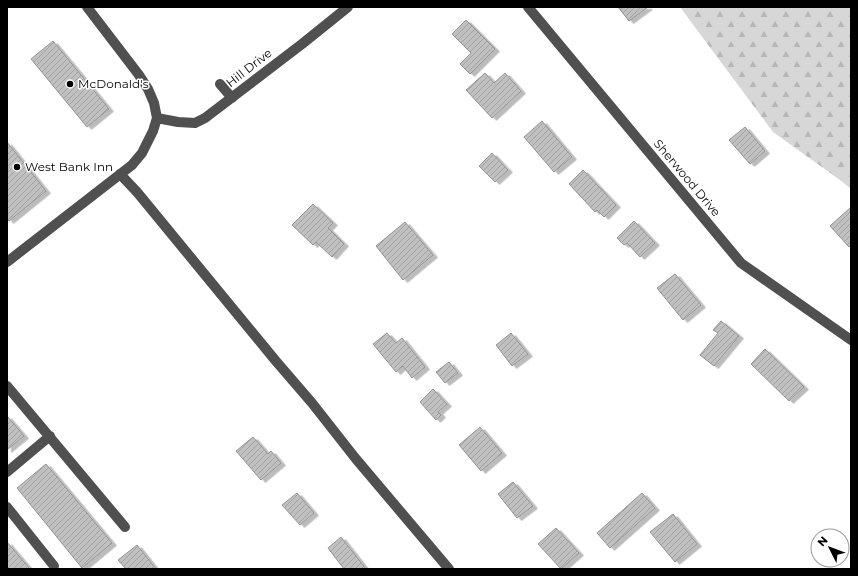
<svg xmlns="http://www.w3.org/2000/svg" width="858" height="576" font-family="Montserrat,sans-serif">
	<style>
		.forest { fill: url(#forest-firs) }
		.building { fill: url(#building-hatch); stroke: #949494; filter: url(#shadow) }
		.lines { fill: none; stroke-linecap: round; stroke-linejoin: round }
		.minor { stroke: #505050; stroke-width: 10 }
		.poi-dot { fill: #000; stroke: #fff; stroke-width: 1.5 }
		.labels { text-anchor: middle; stroke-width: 3; stroke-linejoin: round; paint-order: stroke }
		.street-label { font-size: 12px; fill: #000; stroke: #fff }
		.poi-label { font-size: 12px; fill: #000; stroke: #fff; text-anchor: start }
	</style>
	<defs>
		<pattern id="forest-firs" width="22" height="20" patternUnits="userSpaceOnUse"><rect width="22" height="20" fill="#d7d7d7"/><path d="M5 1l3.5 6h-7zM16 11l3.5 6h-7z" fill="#b7b7b7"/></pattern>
		<pattern id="building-hatch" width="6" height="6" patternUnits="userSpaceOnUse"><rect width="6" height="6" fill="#c0c0c0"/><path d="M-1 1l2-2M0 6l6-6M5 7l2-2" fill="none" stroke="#a3a3a3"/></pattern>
		<filter id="shadow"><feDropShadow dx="4.5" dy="2.5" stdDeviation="0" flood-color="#0004"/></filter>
	</defs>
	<rect width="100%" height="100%" fill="#fff"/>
	<path class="forest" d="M680,7H851V189L840,180L773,132Z"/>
	<path class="building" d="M618,7H648L629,21Z
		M466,20L495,49L470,74L460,64L471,53L452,34Z
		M53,41L109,109L87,127L31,59Z
		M485,73L494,83L505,73L521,91L492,118L466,90Z
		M542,121L572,157L554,172L524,137Z
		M745,127L765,151L750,164L729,140Z
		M7,142L46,191L9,221L7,218Z
		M492,153L508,170L495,182L479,166Z
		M583,170L616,205L604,217L597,210L595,212L569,184Z
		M313,204L333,223L328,228L344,244L332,257L316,242L313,245L292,225Z
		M851,207V245L849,247L830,226Z
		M634,221L655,243L640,257L627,243L624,245L617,238Z
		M405,222L433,255L403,280L376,246Z
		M675,274L701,305L683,320L657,288Z
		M721,321L739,336L714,366L700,355L718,333L713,330Z
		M387,333L396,343L402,338L425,367L412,378L403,366L396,372L373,344Z
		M511,333L528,354L512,366L496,345Z
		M765,349L804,387L789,401L751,364Z
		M449,362L458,373L445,383L436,372Z
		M433,389L447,404L438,412L441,415L436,420L420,402Z
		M7,416L24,436L7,450Z
		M480,427L502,453L481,471L459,445Z
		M253,437L268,454L271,451L281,463L261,480L236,451Z
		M46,464L112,543L82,568L17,488Z
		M513,482L533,506L517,518L498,494Z
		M297,493L314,513L300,525L282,505Z
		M642,493L655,508L610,548L597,533Z
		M673,514L697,544L675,562L650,532Z
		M556,528L579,553L561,569L538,544Z
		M341,537L366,569H344L328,548Z
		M7,542L30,569H7Z
		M137,545L156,569H126L118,560Z"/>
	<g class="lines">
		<path class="minor" d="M528,7L741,263L851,340
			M220,84L232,98
			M157,118L178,122L195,123L205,118L302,44L348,7
			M120,174L137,192L275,360L312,403L356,459L449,569
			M7,262L132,165L142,153L153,131L157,118L154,103L148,89L139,75L87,7
			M7,386L125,527
			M7,472L50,436
			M7,507L54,566"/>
	</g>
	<g class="poi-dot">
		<circle cx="70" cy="84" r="4"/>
		<circle cx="17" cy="167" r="4"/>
	</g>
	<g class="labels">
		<g class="street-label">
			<text transform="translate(249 68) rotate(-38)" y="4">Hill Drive</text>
			<text transform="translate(687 178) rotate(50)" y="4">Sherwood Drive</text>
		</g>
		<g class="poi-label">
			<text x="78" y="88">McDonald's</text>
			<text x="25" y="171">West Bank Inn</text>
		</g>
	</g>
	<rect width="858" height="576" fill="none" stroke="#000000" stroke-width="16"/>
	<g transform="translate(830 548) rotate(312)"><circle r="19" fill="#ffffff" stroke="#999999"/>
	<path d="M0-3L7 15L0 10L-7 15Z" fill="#000000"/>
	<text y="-6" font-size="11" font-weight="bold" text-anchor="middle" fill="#000000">N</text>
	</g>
</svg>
